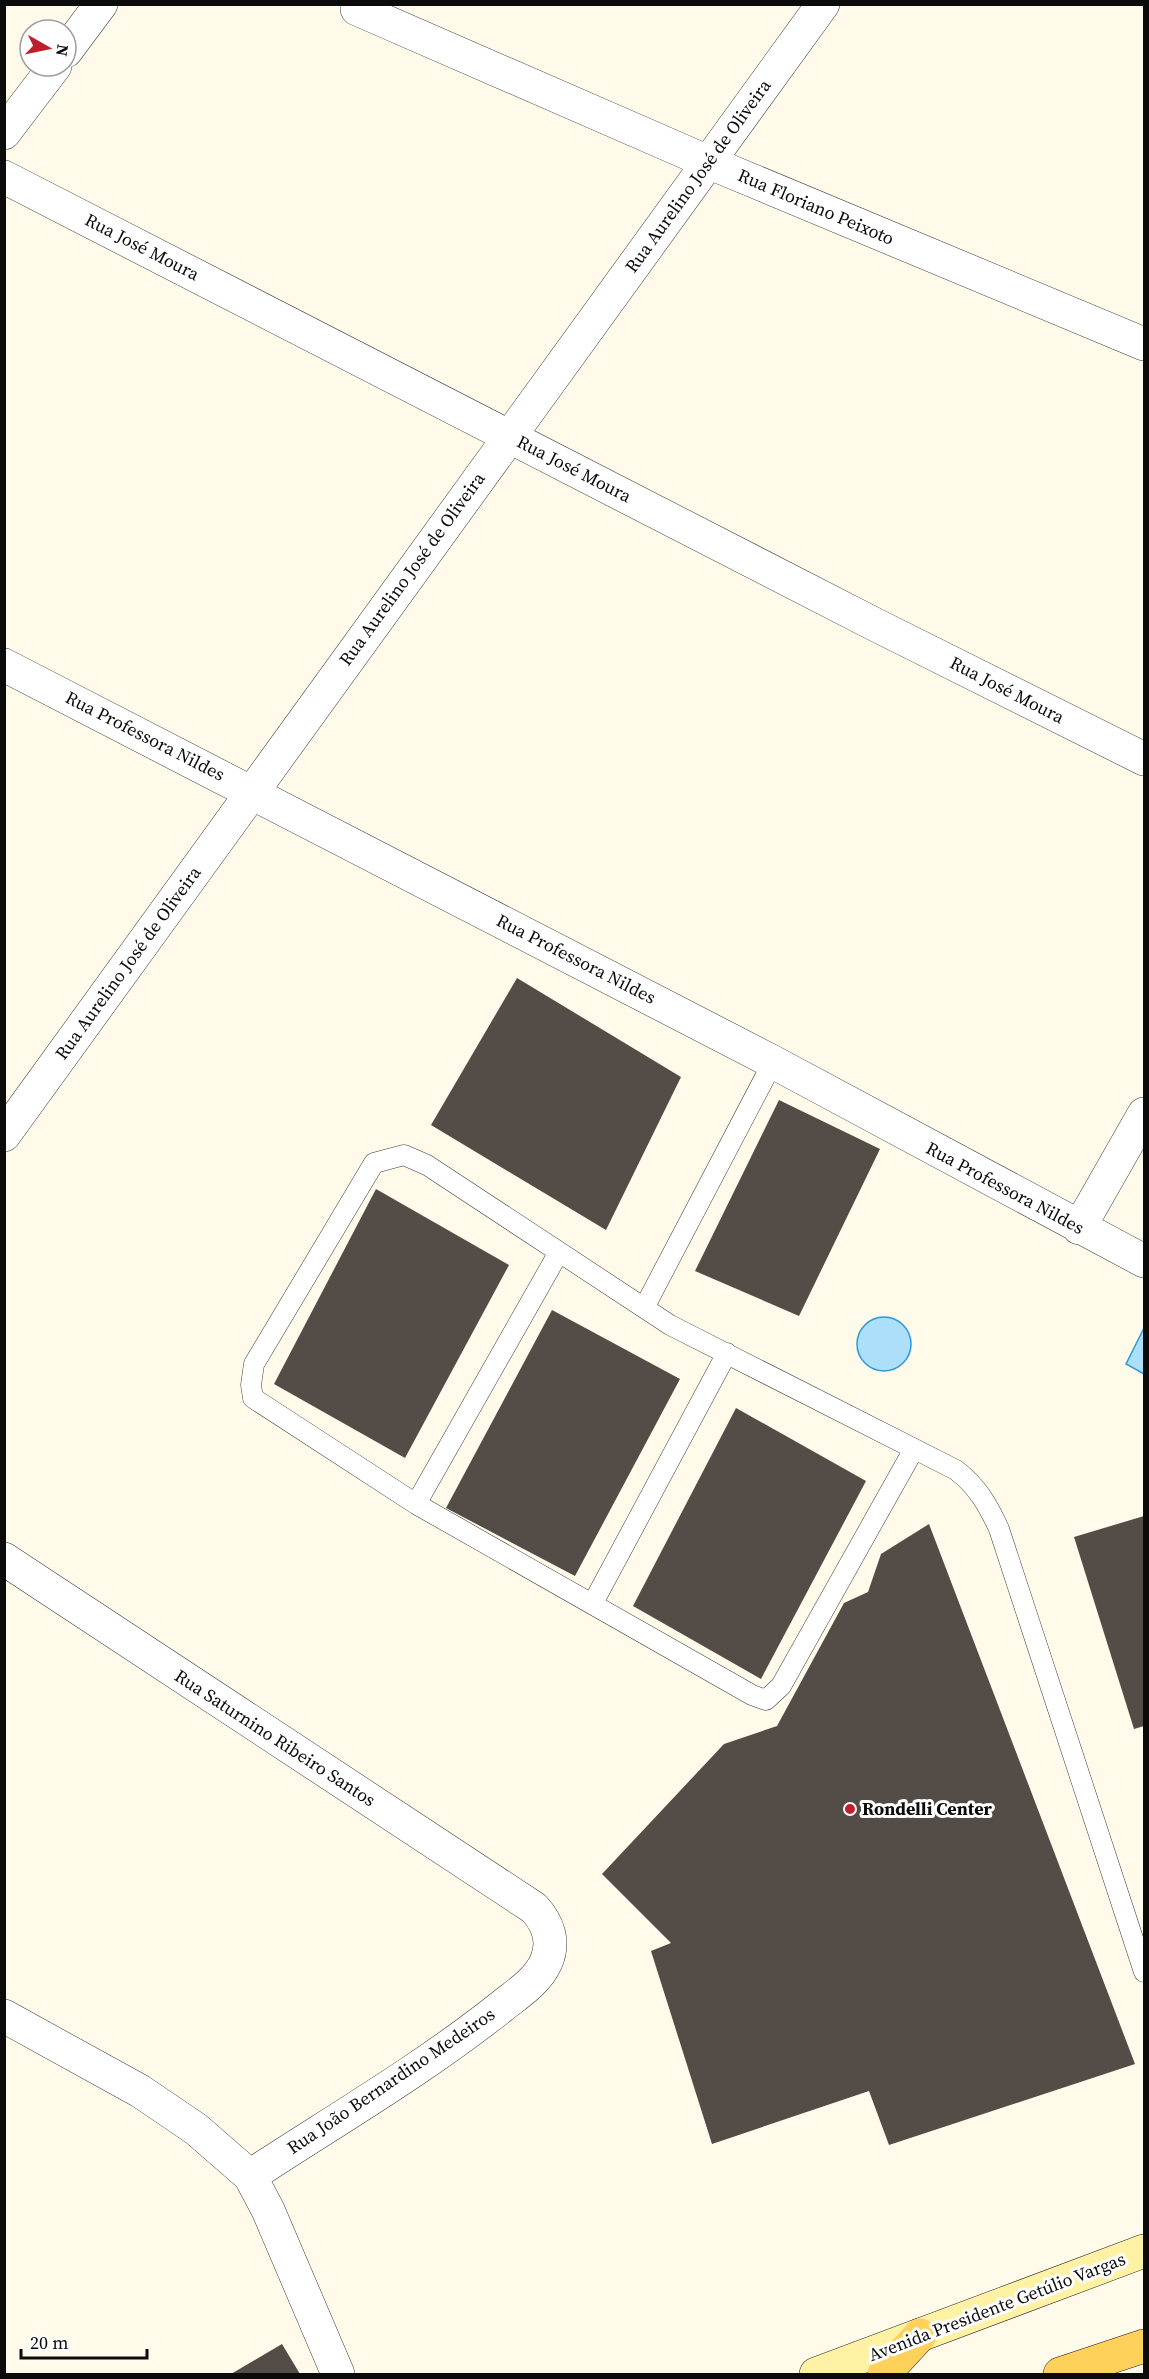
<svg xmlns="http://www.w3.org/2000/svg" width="1149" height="2379" font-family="'Source Serif 4',serif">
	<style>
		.water { fill: #acdff9; stroke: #3097d2; stroke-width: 1.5 }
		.building { fill: #544c47 }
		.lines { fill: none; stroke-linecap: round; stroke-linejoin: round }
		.lane-casing { stroke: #3e3e3e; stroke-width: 21 }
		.street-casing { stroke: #3e3e3e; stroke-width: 34 }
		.secondary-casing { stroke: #2d2d2d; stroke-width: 34 }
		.primary-casing { stroke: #1c1c1c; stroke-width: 34 }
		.lane { stroke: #fff; stroke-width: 20 }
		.street { stroke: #fff; stroke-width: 33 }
		.secondary { stroke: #fff2a5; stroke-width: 33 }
		.primary { stroke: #fed15a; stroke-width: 33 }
		.poi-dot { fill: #c01e2c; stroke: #fff; stroke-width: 2 }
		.labels { text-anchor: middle; stroke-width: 6; stroke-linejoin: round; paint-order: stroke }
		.street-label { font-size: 18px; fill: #0b0b0b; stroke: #fff }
		.poi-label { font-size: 18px; font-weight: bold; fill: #0b0b0b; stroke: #fff; text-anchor: start }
	</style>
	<rect width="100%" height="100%" fill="#fffaea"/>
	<path class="water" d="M857 1344a27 27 0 1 1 54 0a27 27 0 1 1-54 0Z
		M1144,1328V1374L1126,1364Z"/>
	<path class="building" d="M517,978L681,1077L606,1230L431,1125Z
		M779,1100L880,1149L799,1316L695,1271Z
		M376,1189L509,1265L405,1458L274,1384Z
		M552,1310L680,1379L575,1576L446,1508Z
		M736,1408L866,1481L761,1679L633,1606Z
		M1144,1516V1726L1134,1729L1074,1537Z
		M929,1524L1135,2064L889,2145L869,2091L712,2144L651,1951L671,1943L602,1874L724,1744L777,1726L844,1603L868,1592L881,1554Z
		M282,2344L300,2374H231Z"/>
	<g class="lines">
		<defs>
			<path id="lane" d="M644,1308L773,1062
				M914,1449L781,1686L766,1700L752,1695L416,1504L253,1398L251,1385L254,1364L374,1163L404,1155L427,1165L670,1325L956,1470C977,1486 988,1505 999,1529L1144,1972
				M416,1504L559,1252
				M593,1603L727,1353"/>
			<path id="street" d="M357,9L708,162L1144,344
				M66,51L101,4
				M4,133L55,66
				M4,177L874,624L1144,759
				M4,665L773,1062L1144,1261
				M4,1135L823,4
				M1079,1228L1144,1114
				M4,1559L534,1908C548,1923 555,1942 546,1962C537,1982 517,1994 501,2007C423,2069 334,2121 250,2176
				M4,2016L140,2091L196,2129L250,2176L268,2210L338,2374"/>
			<path id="secondary" d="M816,2374L1144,2251"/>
			<path id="primary" d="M884,2374L920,2335
				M1060,2374L1144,2346"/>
		</defs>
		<use href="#lane" class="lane-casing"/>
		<use href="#street" class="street-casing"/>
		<use href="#secondary" class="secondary-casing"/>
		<use href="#primary" class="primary-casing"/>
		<use href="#lane" class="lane"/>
		<use href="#street" class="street"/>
		<use href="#secondary" class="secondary"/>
		<use href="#primary" class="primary"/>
	</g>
	<circle class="poi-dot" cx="850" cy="1809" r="6"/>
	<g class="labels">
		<g class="street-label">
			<text transform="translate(698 176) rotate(-54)" y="6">Rua Aurelino José de Oliveira</text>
			<text transform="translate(816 207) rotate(23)" y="6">Rua Floriano Peixoto</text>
			<text transform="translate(142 247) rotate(27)" y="6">Rua José Moura</text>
			<text transform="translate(574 469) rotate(27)" y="6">Rua José Moura</text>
			<text transform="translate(412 569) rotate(-54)" y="6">Rua Aurelino José de Oliveira</text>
			<text transform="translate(1007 690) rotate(27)" y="6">Rua José Moura</text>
			<text transform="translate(145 736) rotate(27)" y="6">Rua Professora Nildes</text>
			<text transform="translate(576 959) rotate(27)" y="6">Rua Professora Nildes</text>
			<text transform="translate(128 963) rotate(-54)" y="6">Rua Aurelino José de Oliveira</text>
			<text transform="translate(1005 1188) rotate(28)" y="6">Rua Professora Nildes</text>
			<text transform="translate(275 1738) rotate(33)" y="6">Rua Saturnino Ribeiro Santos</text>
			<text transform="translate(391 2081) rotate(-34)" y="6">Rua João Bernardino Medeiros</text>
			<text transform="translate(997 2307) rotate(-21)" y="6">Avenida Presidente Getúlio Vargas</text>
		</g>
		<g class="poi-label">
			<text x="862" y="1815">Rondelli Center</text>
		</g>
	</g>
	<rect width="1149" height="2379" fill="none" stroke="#0b0b0b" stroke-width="12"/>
	<g transform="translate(48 48) rotate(99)"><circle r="28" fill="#ffffff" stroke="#9d9d9d" stroke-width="1.5"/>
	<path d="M0-4.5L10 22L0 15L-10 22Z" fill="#c01e2c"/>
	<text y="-9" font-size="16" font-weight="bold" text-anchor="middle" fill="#0b0b0b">N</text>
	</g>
	<path d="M21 2349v9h126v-9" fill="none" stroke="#0b0b0b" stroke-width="3"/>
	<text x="30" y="2349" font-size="18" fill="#0b0b0b" stroke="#ffffff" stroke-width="4.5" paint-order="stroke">20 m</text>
</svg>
